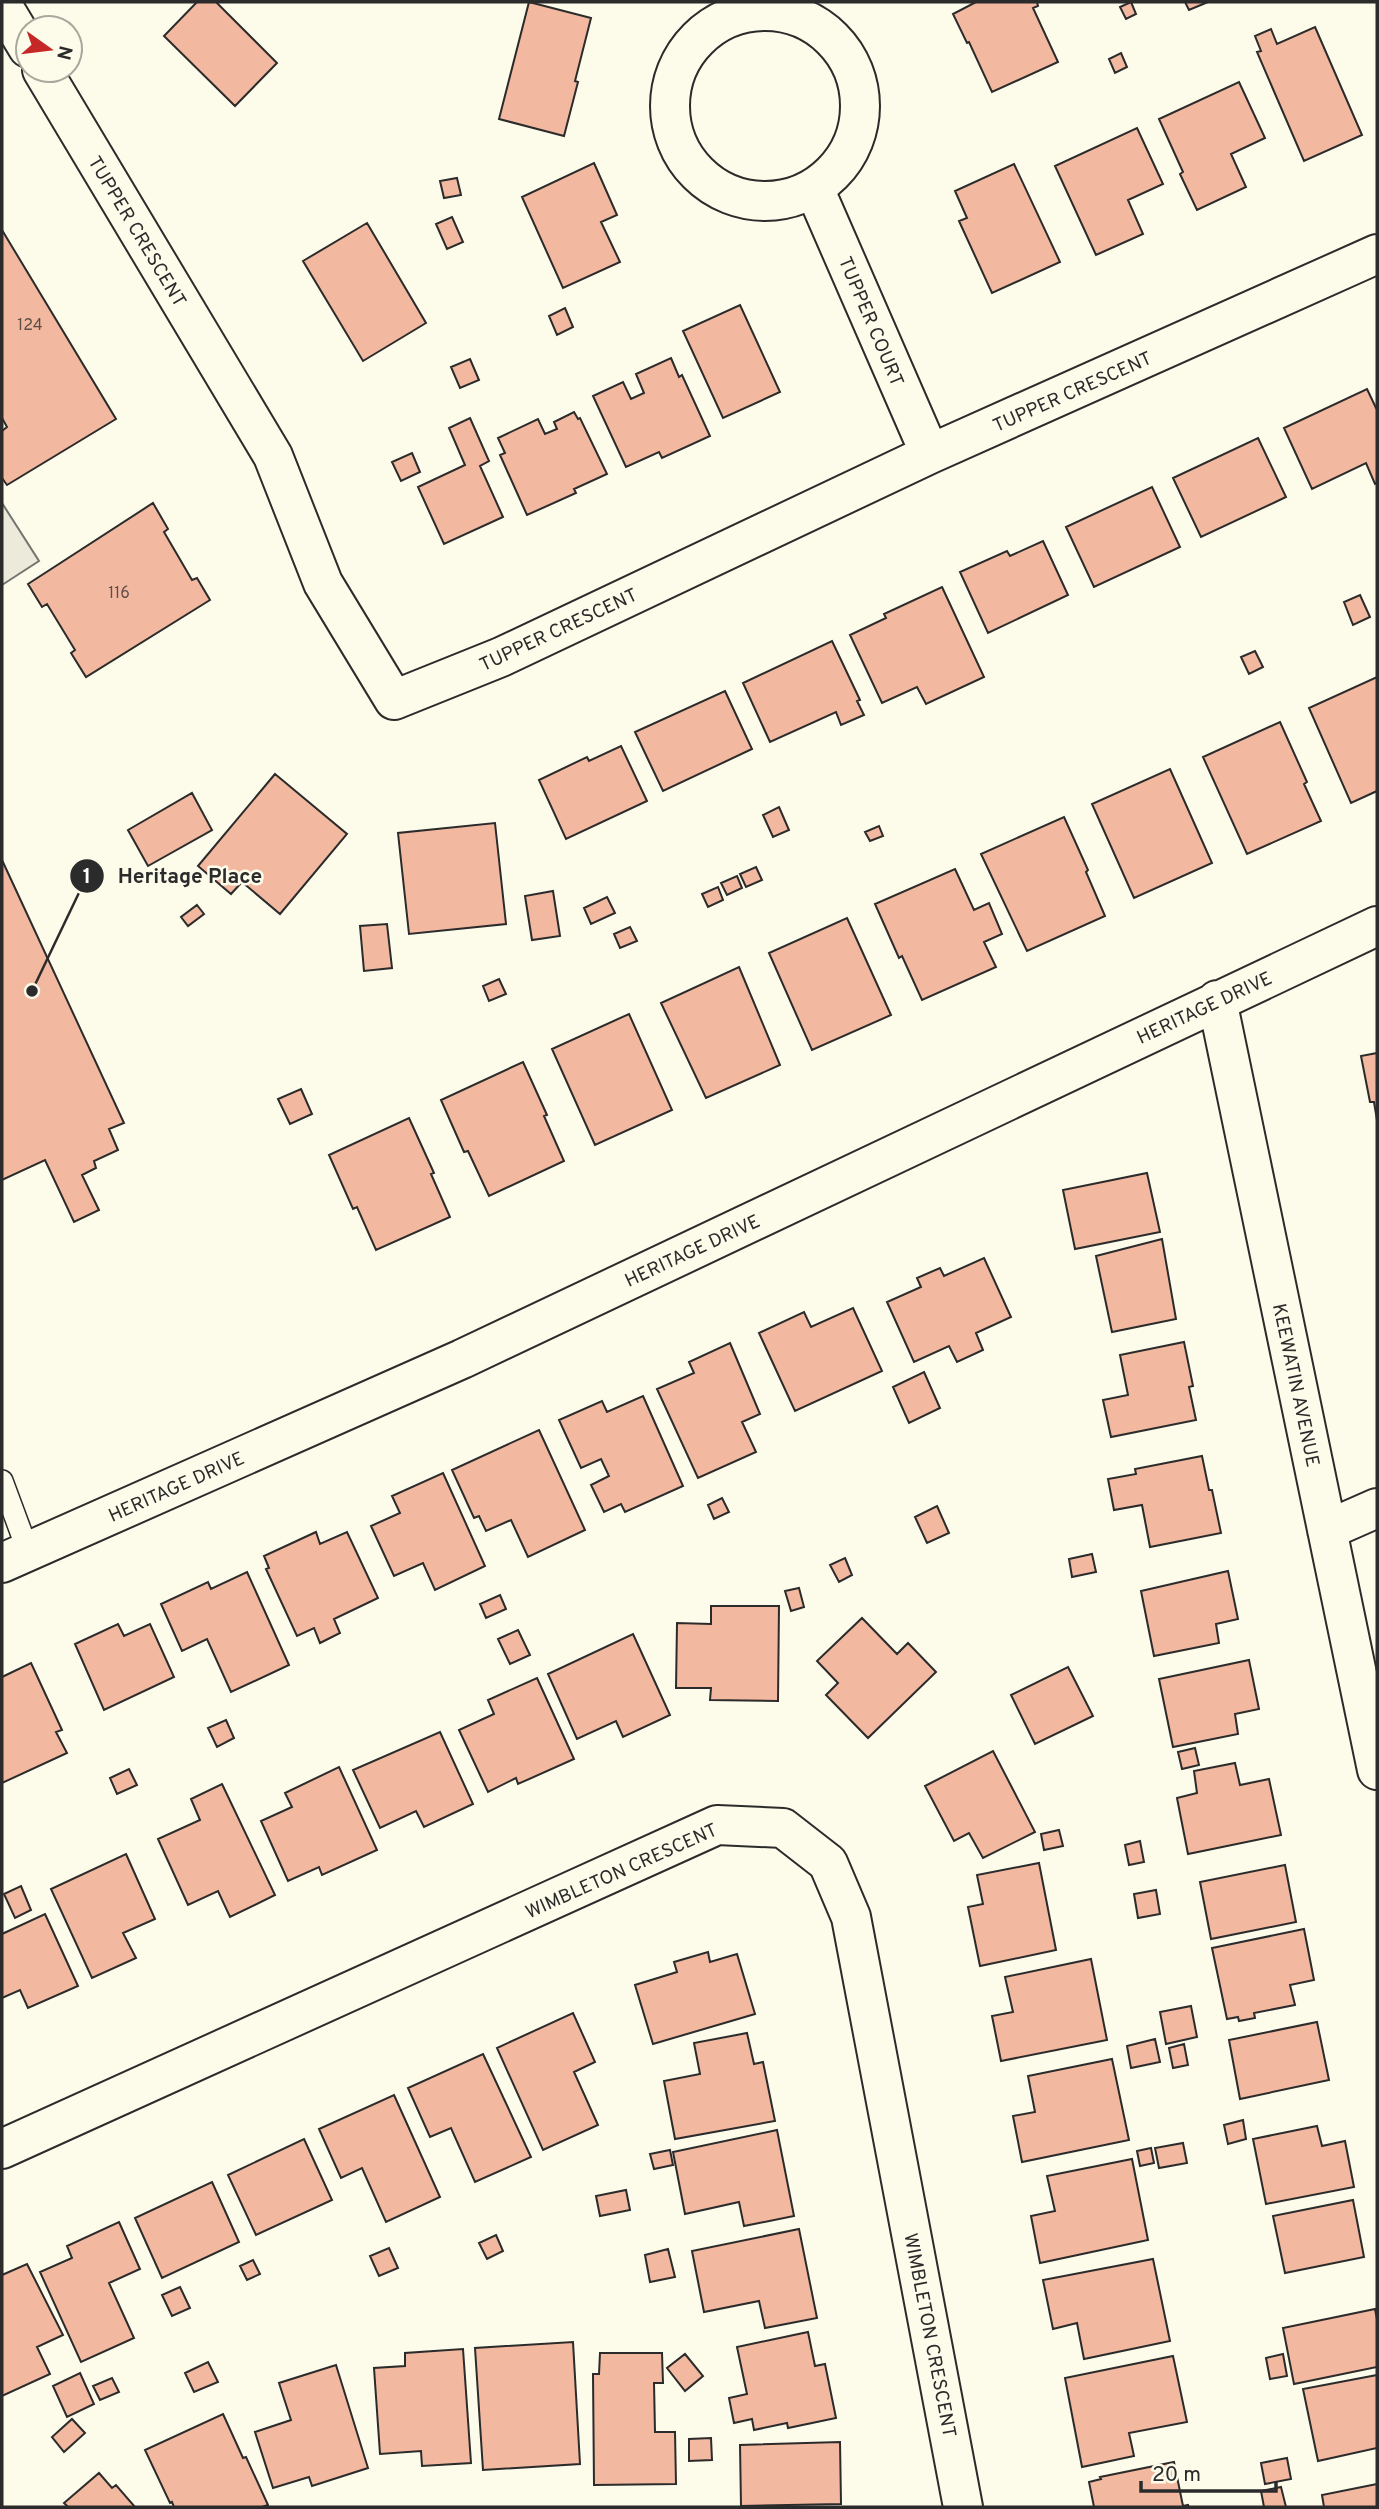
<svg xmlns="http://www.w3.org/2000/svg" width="1379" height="2509" font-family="Overpass,sans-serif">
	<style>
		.parking { fill: #eceadb; stroke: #74746e; stroke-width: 2 }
		.building { fill: #f2b8a0; stroke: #2b2b2b; stroke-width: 2 }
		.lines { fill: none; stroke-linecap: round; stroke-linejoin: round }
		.lane-casing { stroke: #2b2b2b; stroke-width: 24 }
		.street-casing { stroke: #2b2b2b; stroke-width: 42 }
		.lane { stroke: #fdfbea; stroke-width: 21 }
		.street { stroke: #fdfbea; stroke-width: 38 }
		.labels { text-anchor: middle; stroke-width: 5; stroke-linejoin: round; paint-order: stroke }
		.number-label { font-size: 16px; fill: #5d4e48 }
		.street-label { font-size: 19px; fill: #2b2b2b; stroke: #fdfbea }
		.leader { fill: none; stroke: #2b2b2b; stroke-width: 2.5 }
		.callout-dot { fill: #2b2b2b; stroke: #fdfbea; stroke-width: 2.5 }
		.mark-label { font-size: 21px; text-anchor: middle; font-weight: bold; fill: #fff }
		.callout-label { font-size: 21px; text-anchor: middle; font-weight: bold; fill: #2b2b2b; stroke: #fdfbea; stroke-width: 5; stroke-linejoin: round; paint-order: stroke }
	</style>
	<rect width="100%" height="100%" fill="#fdfbea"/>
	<path class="parking" d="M2,503L39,561L2,585Z"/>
	<path class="building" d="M197,2H216L277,63L235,106L164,36Z
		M529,2L591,18L575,81L578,82L564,136L499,119Z
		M976,2H1037L1038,6L1033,8L1058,62L992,92L969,42L967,43L953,14Z
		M1131,2L1136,14L1126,19L1120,7Z
		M1185,2H1208L1189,10Z
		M1315,27L1362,135L1304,161L1257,52L1261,51L1255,36L1271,29L1277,44Z
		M1121,53L1127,67L1115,73L1109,59Z
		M1239,82L1265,138L1231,154L1246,187L1197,210L1180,174L1183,172L1159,119Z
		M1137,128L1163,184L1128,200L1143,234L1096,255L1055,166Z
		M594,163L617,215L601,222L620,262L563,288L522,197Z
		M1014,164L1060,262L992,293L959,221L967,218L955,191Z
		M457,178L461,195L444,198L440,181Z
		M452,217L463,242L447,249L436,224Z
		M367,223L426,323L363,361L303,261Z
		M2,230L116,419L7,485L2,478V431L7,427L2,418Z
		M740,305L780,392L723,418L683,331Z
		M565,308L573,327L557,335L549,316Z
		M671,358L679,377L682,375L710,436L662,458L659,452L626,467L593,396L623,382L631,399L644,393L636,374Z
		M470,359L479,380L460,388L451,367Z
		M1367,389L1377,410V483L1375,484L1366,463L1312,489L1284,428Z
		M574,412L578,419L580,418L607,474L574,489L576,493L527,515L500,455L505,453L498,438L538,419L545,434L557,429L554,422Z
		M470,418L489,461L480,466L503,517L444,544L418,487L465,465L449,428Z
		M1258,438L1286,497L1201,537L1173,478Z
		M412,453L420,472L401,481L392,462Z
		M1152,487L1180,547L1094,587L1066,527Z
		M153,503L168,529L164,532L192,580L197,578L210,600L86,677L71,653L75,650L47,604L42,607L28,584Z
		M1043,541L1068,595L988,633L960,572L1007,551L1010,556Z
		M942,587L984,677L926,704L917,687L882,703L850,635L886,618L884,614Z
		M1360,595L1370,617L1353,625L1344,602Z
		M832,641L860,700L857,701L864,715L841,725L836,712L770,742L743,683Z
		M1255,651L1263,667L1249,674L1241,657Z
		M1377,677V791L1351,803L1309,708Z
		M725,691L752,749L663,791L635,732Z
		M1280,722L1307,782L1304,784L1321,821L1247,854L1203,757Z
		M621,746L647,801L566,839L539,780L587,757L589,761Z
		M1170,769L1212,863L1134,898L1092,804Z
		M275,774L347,834L280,914L242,882L231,894L198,866Z
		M192,793L212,830L148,866L128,830Z
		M779,807L789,830L773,837L763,815Z
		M1064,817L1088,870L1086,872L1105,916L1027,951L981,854Z
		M495,823L506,924L409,934L398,833Z
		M879,826L883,836L870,841L865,832Z
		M2,860L124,1123L109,1129L118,1150L94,1161L96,1168L82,1175L99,1210L74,1222L45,1160L2,1180Z
		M756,867L762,880L746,887L740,874Z
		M955,869L974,910L989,903L1002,934L984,942L996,967L922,1000L902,956L899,958L875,904Z
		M737,876L742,888L727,895L721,883Z
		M718,887L723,900L708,907L702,894Z
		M553,891L560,936L532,940L525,896Z
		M607,897L615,913L591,924L584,908Z
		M197,905L204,914L188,926L181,917Z
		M847,918L891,1015L812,1050L769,953Z
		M387,924L392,968L364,971L360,926Z
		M630,927L637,941L620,948L614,934Z
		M739,967L780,1065L706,1098L661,1003Z
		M499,979L506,994L489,1001L483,986Z
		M629,1014L672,1110L595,1145L552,1049Z
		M1377,1053V1120L1374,1102H1370L1361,1056Z
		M523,1062L547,1115L544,1116L564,1161L489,1196L468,1151L464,1152L441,1100Z
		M301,1089L312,1114L290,1124L278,1099Z
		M409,1118L434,1173L431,1174L450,1217L376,1250L357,1207L353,1209L329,1155Z
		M1147,1173L1160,1232L1075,1249L1063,1190Z
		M1162,1239L1176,1319L1112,1332L1096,1256Z
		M984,1258L1011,1317L976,1333L983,1350L957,1362L949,1346L914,1362L887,1302L921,1287L917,1278L940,1268L944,1276Z
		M853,1308L882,1371L795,1411L759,1333L804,1312L811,1327Z
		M1184,1342L1193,1386L1189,1387L1196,1420L1111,1437L1103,1400L1128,1395L1120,1355Z
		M730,1343L760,1414L742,1422L756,1452L698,1478L657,1389L694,1373L689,1362Z
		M924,1372L940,1408L909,1423L893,1387Z
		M643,1396L683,1486L625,1512L621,1504L604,1512L591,1485L609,1476L601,1459L581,1468L559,1420L602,1401L607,1412Z
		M539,1430L585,1530L528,1557L511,1520L486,1531L479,1516L474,1518L452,1470Z
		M1202,1456L1209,1490H1212L1221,1533L1150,1547L1142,1505L1114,1510L1108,1479L1136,1474L1135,1469Z
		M443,1473L485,1566L435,1590L423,1563L394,1576L371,1526L400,1513L392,1496Z
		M722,1498L729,1512L714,1519L708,1505Z
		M937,1506L949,1533L927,1543L915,1517Z
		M316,1532L320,1544L347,1532L378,1598L334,1619L340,1633L320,1643L314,1628L297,1636L266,1569L269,1568L264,1556Z
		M1092,1554L1096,1572L1072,1577L1069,1559Z
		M845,1558L852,1575L839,1582L830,1565Z
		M1228,1571L1238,1619L1216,1624L1219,1643L1154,1656L1141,1591Z
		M247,1572L289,1665L231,1692L207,1639L182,1651L161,1604L208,1582L211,1589Z
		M799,1588L804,1607L791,1611L785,1591Z
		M500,1595L506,1609L486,1618L480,1604Z
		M711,1606H779L778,1701L710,1700L711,1688H676L677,1623L711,1624Z
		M862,1618L897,1654L908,1643L936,1672L868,1738L826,1695L838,1683L817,1661Z
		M118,1624L124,1636L150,1624L174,1677L104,1710L75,1644Z
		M518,1630L530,1655L510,1664L498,1639Z
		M633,1634L670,1715L623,1737L616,1721L577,1739L548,1674Z
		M1249,1660L1259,1709L1235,1714L1238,1734L1173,1747L1159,1679Z
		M31,1663L62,1730L56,1732L67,1753L2,1783V1677Z
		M1068,1667L1093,1716L1035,1744L1011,1695Z
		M537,1678L574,1759L518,1784L516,1778L488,1792L459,1730L494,1714L488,1700Z
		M226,1720L234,1738L217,1747L208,1728Z
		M440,1732L473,1804L424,1827L416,1811L380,1828L353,1770Z
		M1195,1748L1199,1765L1182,1769L1178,1752Z
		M993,1751L1035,1832L983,1858L969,1833L954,1841L925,1786Z
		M1235,1763L1240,1785L1269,1779L1281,1835L1188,1854L1177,1798L1197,1793L1194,1771Z
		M339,1767L377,1850L322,1875L319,1867L288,1881L261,1821L292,1807L285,1793Z
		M129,1769L137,1785L117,1794L110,1778Z
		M222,1784L275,1895L230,1917L218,1891L188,1905L158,1839L200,1820L191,1799Z
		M1059,1830L1063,1846L1044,1850L1041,1834Z
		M1140,1841L1144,1862L1129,1865L1125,1845Z
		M126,1854L155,1919L123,1933L136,1958L92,1978L51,1889Z
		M1039,1863L1056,1950L980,1966L968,1907L983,1904L977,1875Z
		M1285,1865L1296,1922L1211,1939L1200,1882Z
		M21,1886L31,1910L15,1918L4,1894Z
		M1156,1890L1160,1914L1138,1918L1134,1894Z
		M45,1914L78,1986L28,2008L20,1990L2,1998V1934Z
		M1304,1929L1314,1980L1290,1985L1295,2005L1254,2013L1255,2018L1239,2021L1238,2017L1227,2019L1212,1948Z
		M708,1952L710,1962L737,1954L755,2014L653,2044L635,1985L677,1972L674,1962Z
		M1091,1959L1107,2040L1001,2061L992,2016L1013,2012L1005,1977Z
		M1191,2006L1197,2037L1166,2044L1160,2012Z
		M573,2013L595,2062L574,2072L598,2125L543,2150L497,2048Z
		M1317,2022L1329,2080L1240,2099L1229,2040Z
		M747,2033L754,2064L763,2062L775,2121L675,2139L664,2081L700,2074L694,2043Z
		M1155,2039L1160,2062L1131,2068L1127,2046Z
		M1184,2044L1188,2065L1173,2068L1169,2048Z
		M483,2054L531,2157L475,2182L451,2128L430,2137L408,2088Z
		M1112,2059L1129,2140L1022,2162L1013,2116L1035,2112L1028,2076Z
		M394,2095L440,2197L386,2222L362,2168L341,2178L319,2129Z
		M1243,2120L1246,2139L1228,2144L1224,2125Z
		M1317,2126L1322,2146L1345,2141L1354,2187L1266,2204L1253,2139Z
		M777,2130L794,2216L744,2226L739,2202L685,2214L673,2152Z
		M304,2139L332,2200L256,2235L228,2175Z
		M1183,2143L1187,2163L1159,2168L1155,2148Z
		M1151,2148L1154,2163L1140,2166L1137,2151Z
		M670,2150L673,2165L654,2169L650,2154Z
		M1132,2159L1148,2240L1040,2263L1031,2216L1055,2211L1047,2176Z
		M212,2182L239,2242L162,2278L135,2218Z
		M626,2190L630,2210L600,2216L596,2196Z
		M1353,2200L1364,2257L1285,2273L1273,2216Z
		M119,2222L140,2269L109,2283L134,2338L81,2362L40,2272L72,2258L67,2246Z
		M799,2229L817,2318L765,2328L759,2301L704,2312L692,2251Z
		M496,2235L503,2251L487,2259L479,2243Z
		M389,2248L398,2268L379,2276L370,2256Z
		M668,2249L675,2277L650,2282L645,2255Z
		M1153,2259L1170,2341L1084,2359L1077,2323L1053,2329L1043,2280Z
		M253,2260L260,2274L247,2280L240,2266Z
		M27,2264L63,2335L37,2347L50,2374L2,2396V2275Z
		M180,2287L190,2308L172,2316L162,2295Z
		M1375,2309L1377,2319V2367L1294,2384L1283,2328Z
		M808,2332L815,2366L825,2364L836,2418L788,2428L787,2423L754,2430L752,2419L734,2423L729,2398L747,2394L737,2347Z
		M573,2342L580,2464L483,2470L475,2348Z
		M463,2349L471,2463L422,2466L421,2451L380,2454L374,2368L405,2366V2353Z
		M600,2353H662L663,2383H654L655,2432H675L676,2484L594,2485L593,2374H599Z
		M685,2354L703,2376L685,2391L667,2368Z
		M1283,2354L1287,2376L1270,2379L1266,2358Z
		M1173,2356L1187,2422L1129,2433L1134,2456L1082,2467L1065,2378Z
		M208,2362L218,2382L194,2392L185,2373Z
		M336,2365L368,2468L312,2486L309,2477L273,2488L255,2432L291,2420L279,2383Z
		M80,2373L94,2404L67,2417L53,2386Z
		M1377,2375V2448L1318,2461L1303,2389Z
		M112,2378L119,2392L100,2400L93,2386Z
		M223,2414L243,2458L246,2457L268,2505L262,2507H174L172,2502L170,2503L145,2450Z
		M72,2419L85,2433L64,2452L52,2437Z
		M711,2438L712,2460L689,2461V2439Z
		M840,2442L841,2504L741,2506L740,2445Z
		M1287,2458L1291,2479L1265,2484L1261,2463Z
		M1174,2462L1183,2506L1188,2505L1189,2507H1094L1089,2482L1101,2479L1100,2477Z
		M99,2473L112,2488L116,2485L135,2507H68L64,2503Z
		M1377,2484V2507H1324L1322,2495Z
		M1281,2487L1286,2507H1264L1261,2491Z"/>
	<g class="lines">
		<defs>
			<path id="lane" d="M2,1481L28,1551"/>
			<path id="street" d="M670 106a95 95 0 1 1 190 0a95 95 0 1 1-190 0Z
				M7,13L28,48
				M42,70L273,456L323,583L394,700L501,657L930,454L1377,254
				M814,188L930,454
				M1217,1000L1377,1770
				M1327,1530L1377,1508
				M2,1563L462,1359L1377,926
				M2,2149L717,1825L783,1828L828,1863L851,1917L963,2507"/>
		</defs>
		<use href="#lane" class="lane-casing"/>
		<use href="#street" class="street-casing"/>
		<use href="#lane" class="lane"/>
		<use href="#street" class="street"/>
	</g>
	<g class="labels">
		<g class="number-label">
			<text x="30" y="330">124</text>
			<text x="119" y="598">116</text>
		</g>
		<g class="street-label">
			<text transform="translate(138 231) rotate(59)" y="7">TUPPER CRESCENT</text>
			<text transform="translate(872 321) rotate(67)" y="7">TUPPER COURT</text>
			<text transform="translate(1072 391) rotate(-24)" y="7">TUPPER CRESCENT</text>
			<text transform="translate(558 629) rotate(-25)" y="7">TUPPER CRESCENT</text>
			<text transform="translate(1204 1007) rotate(-25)" y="7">HERITAGE DRIVE</text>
			<text transform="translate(692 1250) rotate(-25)" y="7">HERITAGE DRIVE</text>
			<text transform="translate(1297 1385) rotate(78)" y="7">KEEWATIN AVENUE</text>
			<text transform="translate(176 1486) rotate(-24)" y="7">HERITAGE DRIVE</text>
			<text transform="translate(621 1870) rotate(-24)" y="7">WIMBLETON CRESCENT</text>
			<text transform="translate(931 2335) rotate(79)" y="7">WIMBLETON CRESCENT</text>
		</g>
	</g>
	<path class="leader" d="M32 991L87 876"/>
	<g class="callout-dot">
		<circle cx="32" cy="991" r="7"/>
		<circle cx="87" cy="876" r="18"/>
	</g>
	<g class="mark-label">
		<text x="87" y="883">1</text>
	</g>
	<g class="callout-label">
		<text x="190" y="883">Heritage Place</text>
	</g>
	<rect width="1379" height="2509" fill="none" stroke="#2b2b2b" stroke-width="7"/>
	<g transform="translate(49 49) rotate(104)"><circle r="33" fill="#fdfbea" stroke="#a9a89e" stroke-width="2"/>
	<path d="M0-5L12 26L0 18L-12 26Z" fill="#c62828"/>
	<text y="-10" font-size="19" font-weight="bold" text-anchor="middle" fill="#2b2b2b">N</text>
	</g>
	<path d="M1141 2481v10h135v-10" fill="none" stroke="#2b2b2b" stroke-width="3.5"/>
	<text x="1152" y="2481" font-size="21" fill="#2b2b2b" stroke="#fdfbea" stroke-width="5" paint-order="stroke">20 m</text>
</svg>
